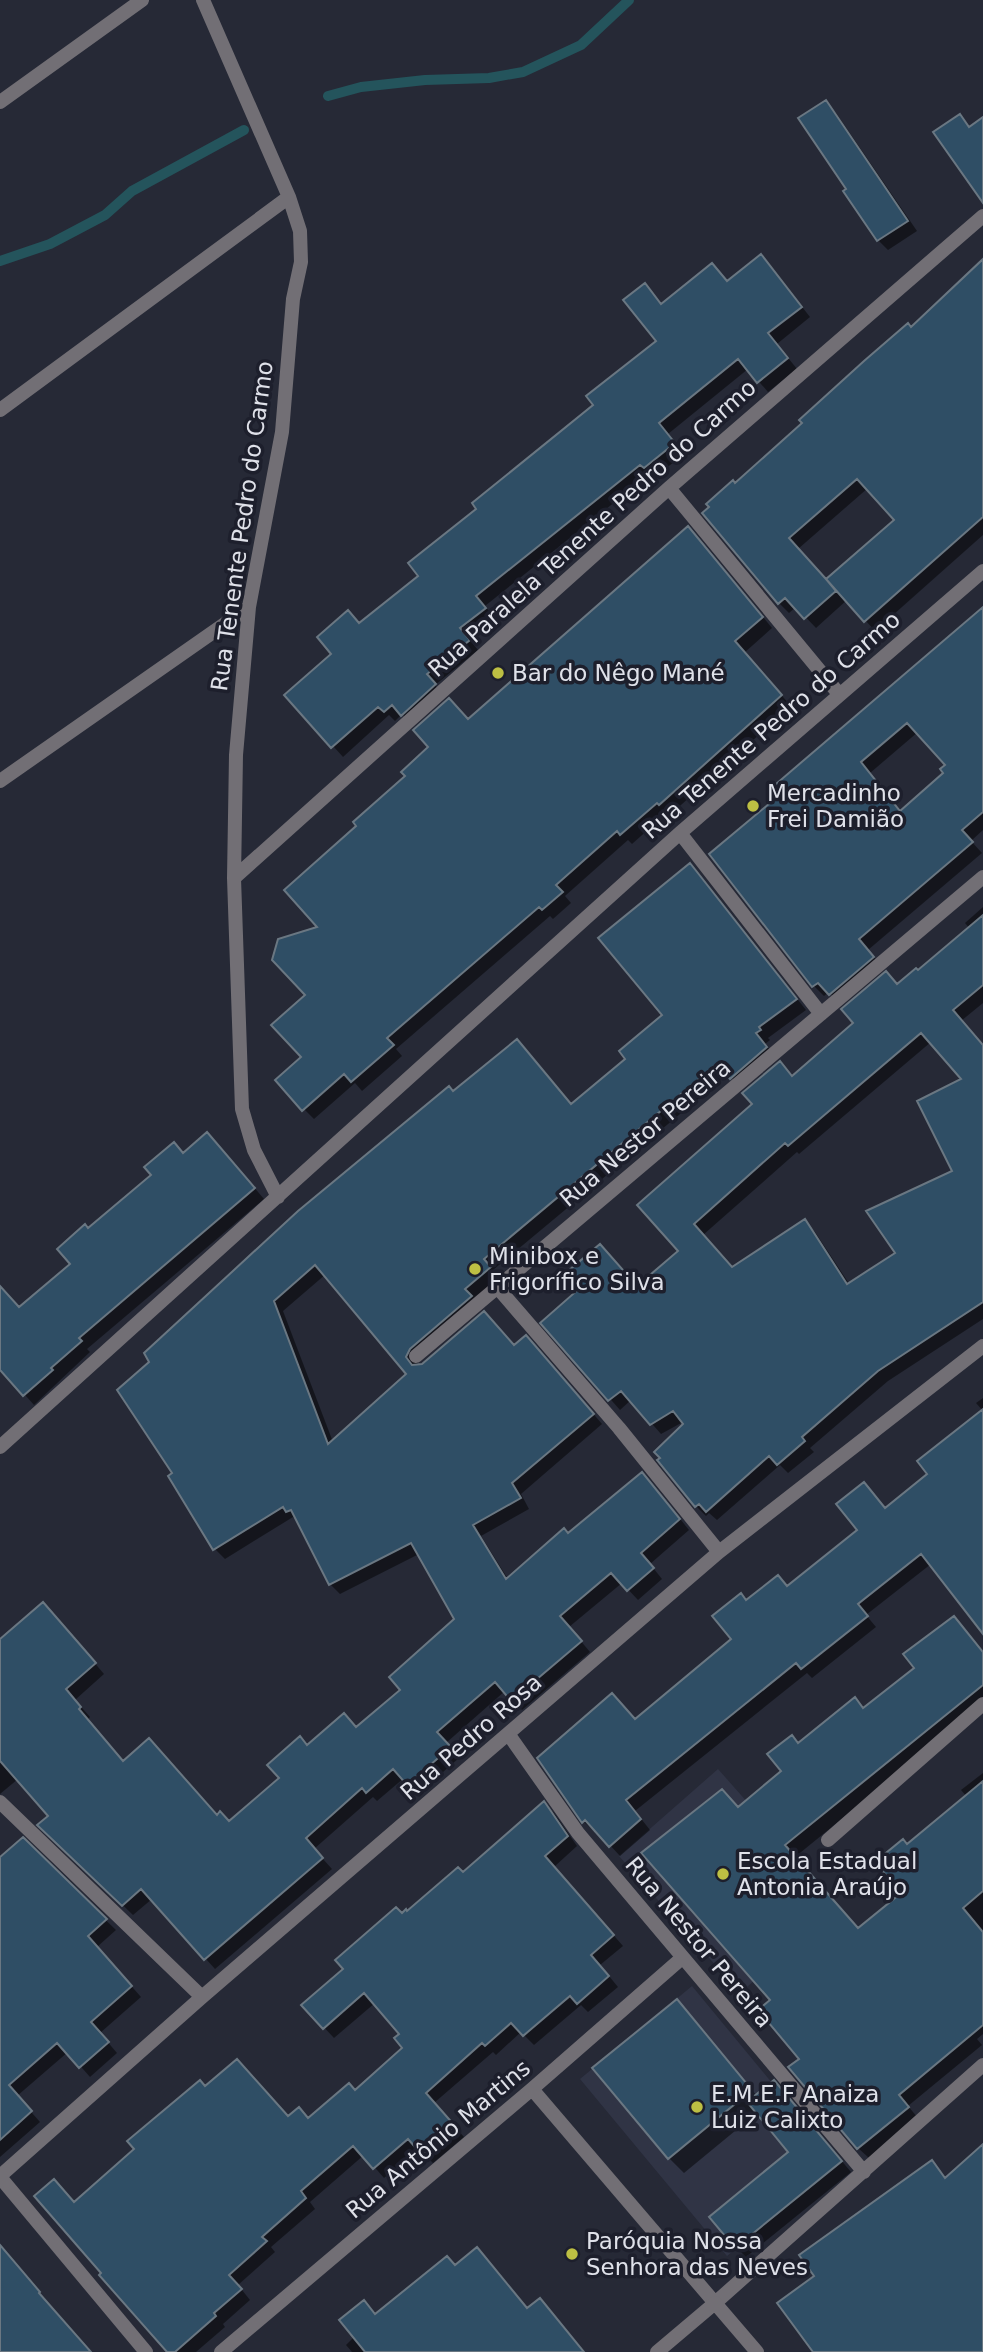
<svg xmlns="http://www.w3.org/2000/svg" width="983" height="2352" font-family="'DejaVu Sans',sans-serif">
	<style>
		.built { fill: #303445 }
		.shadow { fill: #0007; fill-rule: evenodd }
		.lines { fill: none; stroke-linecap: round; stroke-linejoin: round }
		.stream { stroke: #24545c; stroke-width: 10 }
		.building { fill: #2f4e65; stroke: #6a7782; stroke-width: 2; fill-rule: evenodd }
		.minor { stroke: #726f75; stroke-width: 14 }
		.tertiary { stroke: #726f75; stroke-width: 14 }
		.poi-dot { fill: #bdbf43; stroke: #1d1f2c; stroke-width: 2.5 }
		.labels { text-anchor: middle; stroke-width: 7; stroke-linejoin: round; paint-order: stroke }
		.street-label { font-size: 23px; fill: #dfe1e9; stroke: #1d1f2c }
		.poi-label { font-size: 23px; fill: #dfe1e9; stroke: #1d1f2c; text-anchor: start }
	</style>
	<rect width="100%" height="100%" fill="#262936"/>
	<path class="built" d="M718,1769L840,1907L740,1993L619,1856Z
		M692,1986L839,2164L727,2256L580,2079Z"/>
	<path class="shadow" d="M826,103L836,113L917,231L888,250L878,240L848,190Z
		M983,262V535L875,631L847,600L816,628L796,607L789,613L779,603L705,513ZM868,488L896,520L827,581L798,549Z
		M770,266L810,317L777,344L797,369L768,392L748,369L668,434L684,454L655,477L651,473L485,606L495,618L469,639L478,650L435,685L444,695L412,724L402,714L395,721L389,715L343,757L287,695L334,654L360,625L421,576L479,509L595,406L658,341L645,286L662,305Z
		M698,538L772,628L744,653L791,706L671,814L668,812L632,844L628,840L565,896L571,903L553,919L550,916L396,1049L402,1056L362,1091L355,1083L314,1119L304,1109L303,1058L308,995L320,928L359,826L468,721Z
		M983,609V830L971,841L982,853L868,950L883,968L840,1004L829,992L824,996L814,986L711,854L778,798ZM918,732L948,765L946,773L901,812L870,773Z
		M699,875L806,1010L768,1038L770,1040L765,1044L776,1057L741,1087L728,1074L493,1270L500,1278L419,1359L417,1366L515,1347H536L602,1424L521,1494L529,1509L481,1536L508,1579L569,1535L652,1484L689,1530L650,1564L662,1579L638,1600L622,1583L569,1627L590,1652L522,1710L505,1691L446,1743L459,1758L418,1794L404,1778L377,1801L373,1797L314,1849L332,1869L215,1969L152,1899L133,1915L40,1825L50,1816L18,1779L0,1794V1641L53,1614L104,1674L75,1700L90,1717L87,1720L123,1762L229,1823L281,1778L308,1747L357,1729L402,1690L456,1620L419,1554L340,1594L330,1584L297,1521L293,1517L225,1559L215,1549L175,1474L120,1391L454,1093L572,1106L628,1059L665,1015ZM326,1274L409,1374L333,1442L283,1311Z
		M983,907V1003L961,1021L983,1046V1133L963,1080L931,1042L799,1154L797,1152L703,1235L732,1269L805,1222L815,1232L850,1285L897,1253L983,1173V1319L888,1381L810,1448L814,1452L788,1473L780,1465L717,1520L709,1513L706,1516L696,1506L683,1422L661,1434L631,1400L620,1410L543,1323L638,1288L680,1252L640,1205L793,1078L898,985L918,973L970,929L965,923Z
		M217,1144L264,1199L87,1349L90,1352L34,1405L0,1367V1288L19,1309L72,1264L89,1230Z
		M983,1398V1630L931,1564L866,1615L876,1627L812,1678L807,1673L635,1811L650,1830L620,1856L596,1830L594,1831L584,1822L539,1758L635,1721L733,1640L747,1602L788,1587L930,1474L983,1411L976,1403Z
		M983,1652V1704L795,1857L859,1930L904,1893L907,1846L967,1797L961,1790L983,1773V2034L977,2039L982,2045L908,2106L918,2118L869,2158L858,2148L801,2059L773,2000L739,1809L783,1771L799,1744L855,1699L864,1709Z
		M544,1804L554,1813L577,1846L554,1867L623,1946L600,1965L618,1987L588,2012L581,2005L534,2045L521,2032L496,2055L493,2052L434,2103L464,2137L433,2163L418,2148L384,2178L364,2155L310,2202L315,2209L271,2247L275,2252L238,2285L250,2300L223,2324L225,2327L196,2352H169L104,2273L75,2203L206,2088L289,2118L309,2120L355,2092L404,2048L402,2034L375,2003L334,2038L303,2005L402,1915L463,1874Z
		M23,1840L116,1930L97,1947L141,1997L100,2033L117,2053L90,2077L68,2052L17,2096L40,2122L0,2157V1872Z
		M677,2001L757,2096L784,2092L851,2172L746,2257L736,2247L791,2152L758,2112L684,2173L669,2158Z
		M477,2249L528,2310L540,2300L579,2347L573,2352H352L346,2345L376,2315L456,2267Z"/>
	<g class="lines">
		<path class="stream" d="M328,96L361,87L425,80L489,78L523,72L581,45L629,0
			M0,261L50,244L105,215L132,191L244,130"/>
	</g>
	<path class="building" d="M826,100L908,221L877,241L843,191L846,189L798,118Z
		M960,114L969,127L983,117V203L933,132Z
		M761,254L802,307L768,333L788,358L757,383L738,359L659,423L675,443L644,468L640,465L476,596L486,608L460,628L470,640L427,674L436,684L401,716L392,705L384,712L378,707L331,748L284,695L331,654L317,637L348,610L359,623L418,576L408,563L476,509L472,503L593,405L586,396L656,341L623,300L645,283L661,304L712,263L727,281Z
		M983,259V517L864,622L826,579L836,591L804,619L785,598L778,604L702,513L709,507L706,504L733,480L735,483L802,423L799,420L864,361L908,323L911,327ZM857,479L894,520L826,579L789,538Z
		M688,526L763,617L735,641L782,695L659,805L657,803L620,835L617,831L556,885L563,892L542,910L539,907L387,1038L394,1045L351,1082L344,1074L302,1111L275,1080L301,1057L271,1025L305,995L272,960L278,939L317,927L284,890L356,826L353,822L405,776L401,772L428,747L413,730L449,698L468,719Z
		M983,607V812L962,830L973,842L859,939L874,957L829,995L818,983L812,987L709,854L776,798L769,790ZM907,723L945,765L940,769L943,773L900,811L861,762Z
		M690,863L797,999L759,1027L761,1030L756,1033L767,1047L730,1079L717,1064L484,1259L491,1267L465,1289L472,1296L410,1349L406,1357L412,1365L422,1364L484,1311L514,1345L526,1335L594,1414L512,1483L521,1498L473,1525L506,1579L564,1528L568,1533L642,1472L680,1519L641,1553L654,1568L627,1591L611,1573L560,1616L582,1641L511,1701L495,1682L437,1732L451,1747L407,1785L393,1769L366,1793L362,1788L306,1838L323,1858L204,1960L141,1889L122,1906L37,1825L48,1816L0,1761V1639L43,1602L96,1663L66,1689L81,1707L79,1709L123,1761L149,1738L217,1815L220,1811L229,1821L279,1778L267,1765L300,1736L307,1745L344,1713L356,1727L400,1690L389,1677L454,1619L411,1543L329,1585L291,1510L286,1512L283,1507L213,1550L168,1476L172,1473L117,1390L149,1362L144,1353L298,1211L449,1086L453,1091L517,1039L571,1104L625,1059L619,1051L662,1015L598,938ZM315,1265L406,1374L328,1444L274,1301Z
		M983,915V985L953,1010L983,1045V1302L878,1371L802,1437L805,1441L777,1465L769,1456L706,1512L699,1504L695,1507L657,1460L660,1458L654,1452L683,1424L673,1411L650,1425L621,1391L608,1401L540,1323L580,1288L567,1272L600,1244L637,1286L678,1251L637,1205L752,1104L742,1093L780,1061L792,1076L853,1023L841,1009L886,971L897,984L916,968L918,970ZM921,1033L961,1079L917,1101L952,1171L866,1211L895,1253L847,1284L805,1219L732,1267L694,1224L785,1143L788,1146Z
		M207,1132L255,1188L79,1338L82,1341L51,1368L53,1370L23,1396L0,1370V1286L19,1307L70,1264L57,1249L85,1224L88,1228L151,1175L144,1167L174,1142L183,1153Z
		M983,1409V1634L921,1554L858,1604L868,1616L801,1669L796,1663L626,1800L641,1819L609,1847L585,1820L582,1823L537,1758L612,1693L635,1719L731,1639L712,1616L741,1593L746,1600L778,1575L787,1586L857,1530L836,1504L864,1482L885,1508L927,1474L917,1461Z
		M954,1616L983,1652V1685L785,1845L858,1928L901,1893L875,1862L903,1839L907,1844L983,1781V1891L963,1908L983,1932V2025L899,2095L909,2107L857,2149L788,2067L799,2059L758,2010L770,2000L641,1853L722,1789L738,1807L781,1771L767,1754L792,1735L798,1743L855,1697L863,1708L914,1668L903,1654Z
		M544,1801L568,1836L545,1856L614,1935L591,1955L609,1976L577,2004L570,1996L523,2036L511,2023L485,2046L482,2043L426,2093L455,2126L422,2155L408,2139L373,2169L353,2146L301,2191L306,2198L262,2237L267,2241L229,2275L242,2289L214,2313L216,2316L175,2352H167L99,2275L101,2273L34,2196L54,2179L74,2202L134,2149L127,2141L200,2080L205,2086L237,2059L288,2116L299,2107L308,2118L349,2083L355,2090L402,2048L394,2038L399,2034L364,1993L323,2029L301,2005L343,1969L335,1960L396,1907L402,1913L406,1909L407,1911L458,1867L463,1872Z
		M23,1837L107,1919L88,1936L132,1986L91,2022L109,2042L79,2068L57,2043L9,2085L32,2111L0,2140V1857Z
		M677,1999L752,2090L668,2159L592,2068Z
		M774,2080L842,2161L735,2248L709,2217L788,2152L747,2102Z
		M983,2144V2352H813L777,2303L814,2276L799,2255L932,2160L945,2178Z
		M0,2245L40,2292L39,2293L91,2352H0Z
		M477,2247L527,2308L540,2298L584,2352H365L339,2320L364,2300L375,2314L447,2256L455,2265Z"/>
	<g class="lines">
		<path class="minor" d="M203,0L289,197L300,231L301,262L293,299L282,432L249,607L236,755L234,878L242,1109L254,1150L278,1197
			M0,102L142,0
			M0,410L289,197
			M669,488L839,694
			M0,781L249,607
			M680,833L821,1014
			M234,878L669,488L983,216
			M497,1287L619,1428L719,1552
			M416,1356L983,877
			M0,1447L680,833L983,571
			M509,1735L578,1833L864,2172
			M0,1802L202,1997
			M828,1840L983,1704
			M532,2089L715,2303L983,2065
			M0,2176L202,1997L719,1552L983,1346
			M0,2177L146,2352
			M221,2352L532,2089L682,1958"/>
		<path class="tertiary" d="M657,2352L715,2303L757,2352"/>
	</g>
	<g class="poi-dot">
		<circle cx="498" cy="673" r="7"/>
		<circle cx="753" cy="806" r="7"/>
		<circle cx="475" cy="1269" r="7"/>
		<circle cx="723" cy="1874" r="7"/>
		<circle cx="697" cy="2107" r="7"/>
		<circle cx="572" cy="2254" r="7"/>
	</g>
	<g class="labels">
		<g class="street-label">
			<text transform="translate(242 526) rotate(-82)" y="8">Rua Tenente Pedro do Carmo</text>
			<text transform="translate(592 528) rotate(-42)" y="8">Rua Paralela Tenente Pedro do Carmo</text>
			<text transform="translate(771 725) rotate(-41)" y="8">Rua Tenente Pedro do Carmo</text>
			<text transform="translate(645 1133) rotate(-40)" y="8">Rua Nestor Pereira</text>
			<text transform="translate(471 1737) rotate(-41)" y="8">Rua Pedro Rosa</text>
			<text transform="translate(699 1942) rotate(50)" y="8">Rua Nestor Pereira</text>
			<text transform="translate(438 2139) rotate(-40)" y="8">Rua Antônio Martins</text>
		</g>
		<g class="poi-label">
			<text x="512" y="681">Bar do Nêgo Mané</text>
			<text x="767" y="801">Mercadinho<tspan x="767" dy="26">Frei Damião</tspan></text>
			<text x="489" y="1264">Minibox e<tspan x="489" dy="26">Frigorífico Silva</tspan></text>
			<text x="737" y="1869">Escola Estadual<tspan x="737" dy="26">Antonia Araújo</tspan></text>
			<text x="711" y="2102">E.M.E.F Anaiza<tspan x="711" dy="26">Luiz Calixto</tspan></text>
			<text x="586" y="2249">Paróquia Nossa<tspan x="586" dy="26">Senhora das Neves</tspan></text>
		</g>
	</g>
</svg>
